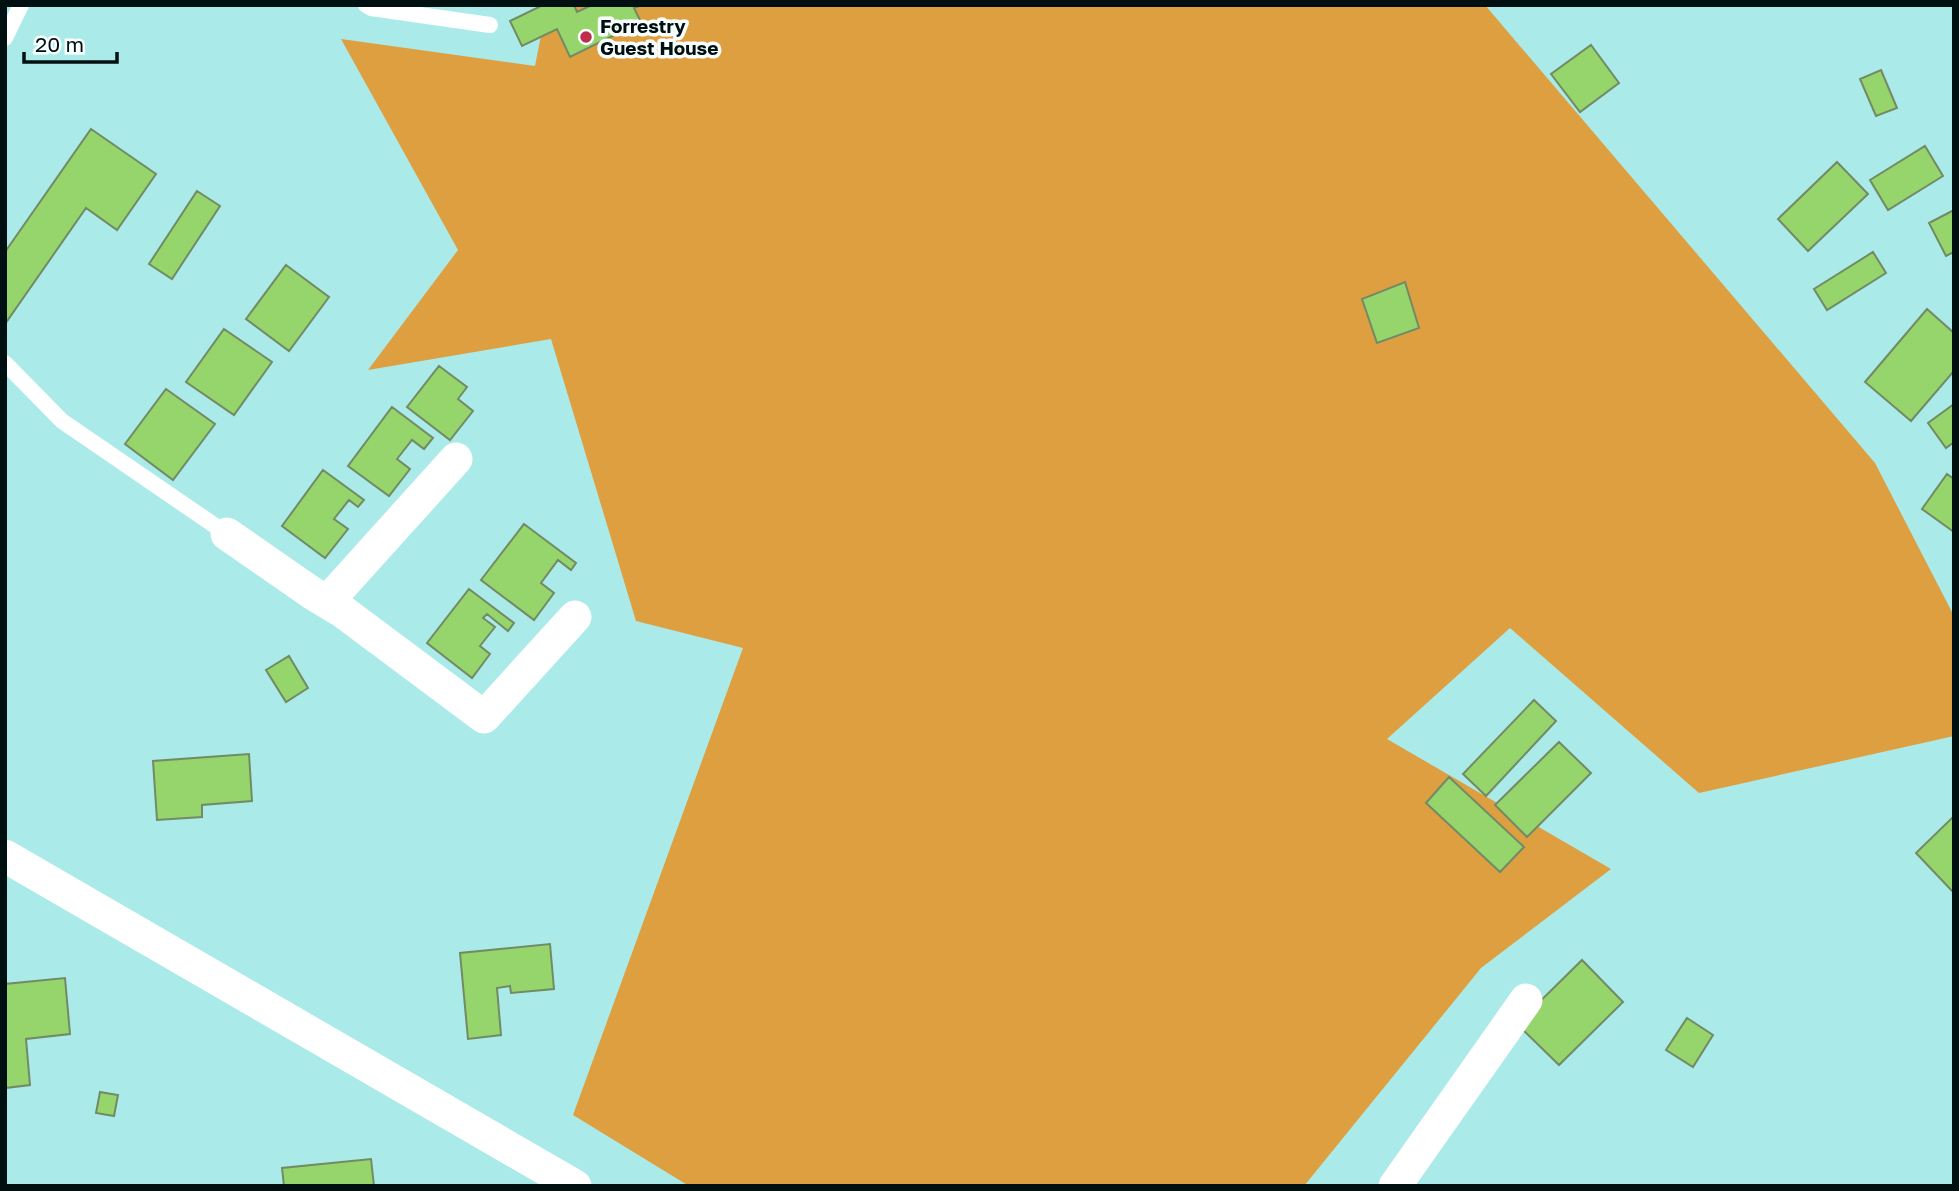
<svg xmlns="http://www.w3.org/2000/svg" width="1959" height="1191" font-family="'Golos Text',sans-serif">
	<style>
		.green { fill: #de9f41 }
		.building { fill: #95d56c; stroke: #728b64; stroke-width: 2 }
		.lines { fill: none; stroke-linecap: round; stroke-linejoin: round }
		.lane { stroke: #fff; stroke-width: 16 }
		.street { stroke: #fff; stroke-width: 33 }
		.poi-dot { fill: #be2d4b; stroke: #f9ffff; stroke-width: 2.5 }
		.labels { text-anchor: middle; stroke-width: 7; stroke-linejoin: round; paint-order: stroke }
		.poi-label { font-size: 19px; font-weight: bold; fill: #001010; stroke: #f9ffff; text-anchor: start }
	</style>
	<rect width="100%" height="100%" fill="#aaeae9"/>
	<path class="green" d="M547,5H1485L1875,463L1954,616V736L1699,793L1510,628L1387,739L1611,869L1481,968L1304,1186H689L573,1115L743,648L636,621L551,339L368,370L458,250L341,39L535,66Z"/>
	<path class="building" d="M538,5H574L577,12L592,5H642L634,8L641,22L570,57L557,29L522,46L510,21L539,7Z
		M1591,45L1619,83L1580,112L1551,74Z
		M1881,70L1897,108L1876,116L1860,79Z
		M91,129L156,174L117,230L86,208L5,324V252Z
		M1925,146L1943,176L1888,210L1870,180Z
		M1837,162L1868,194L1808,251L1778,219Z
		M197,191L220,206L172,279L149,264Z
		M1954,210V252L1946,256L1929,223Z
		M1873,252L1886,273L1827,310L1814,289Z
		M286,265L329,297L289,351L246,319Z
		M1405,282L1419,328L1377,343L1362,299Z
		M1927,309L1954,333V371L1911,421L1865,382Z
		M224,329L272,362L234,415L186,382Z
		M439,366L467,387L458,399L473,411L450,440L407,407Z
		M166,389L215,424L173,480L125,444Z
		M1954,404V442L1946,448L1928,423Z
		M392,407L433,438L424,449L412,440L397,459L410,469L389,496L348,466Z
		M323,470L364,500L358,507L349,500L334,519L348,529L325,558L282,526Z
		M1947,474L1954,479V532L1922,509Z
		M524,524L576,563L571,570L558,560L541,583L554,593L534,620L481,580Z
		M469,589L514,623L508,631L487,614L483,618L495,627L480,646L490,654L472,678L427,643Z
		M289,656L308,688L286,702L266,670Z
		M1534,700L1556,721L1486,796L1463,774Z
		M1559,742L1591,773L1527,837L1495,805Z
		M249,754L252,801L202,805V817L157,820L153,761Z
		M1449,777L1524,847L1500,872L1426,803Z
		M1954,816V893L1916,853Z
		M550,944L554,989L511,993L510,986L497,988L501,1035L468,1039L460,953Z
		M1582,960L1623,1002L1559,1065L1517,1024Z
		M65,978L70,1034L26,1039L30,1085L5,1088V984Z
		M1687,1018L1713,1035L1693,1067L1666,1050Z
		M100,1092L118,1095L114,1116L96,1113Z
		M371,1159L374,1186H284L282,1168Z"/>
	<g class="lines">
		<path class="lane" d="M366,5L371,8L490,25
			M5,38L21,5
			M5,363L62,421L227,534"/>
		<path class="street" d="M227,534L312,593L342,611L484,717L575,617
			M327,602L456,459
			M5,856L575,1186
			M1395,1186L1526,1000"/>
	</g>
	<circle class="poi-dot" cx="586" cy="37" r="7"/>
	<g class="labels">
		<g class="poi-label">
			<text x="600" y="33">Forrestry<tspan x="600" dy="22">Guest House</tspan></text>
		</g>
	</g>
	<rect width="1959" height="1191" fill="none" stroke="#001010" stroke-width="14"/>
	<path d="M24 52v10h93v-10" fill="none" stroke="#001010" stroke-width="3.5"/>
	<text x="35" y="52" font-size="21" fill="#001010" stroke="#f9ffff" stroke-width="5" paint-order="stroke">20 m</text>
</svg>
